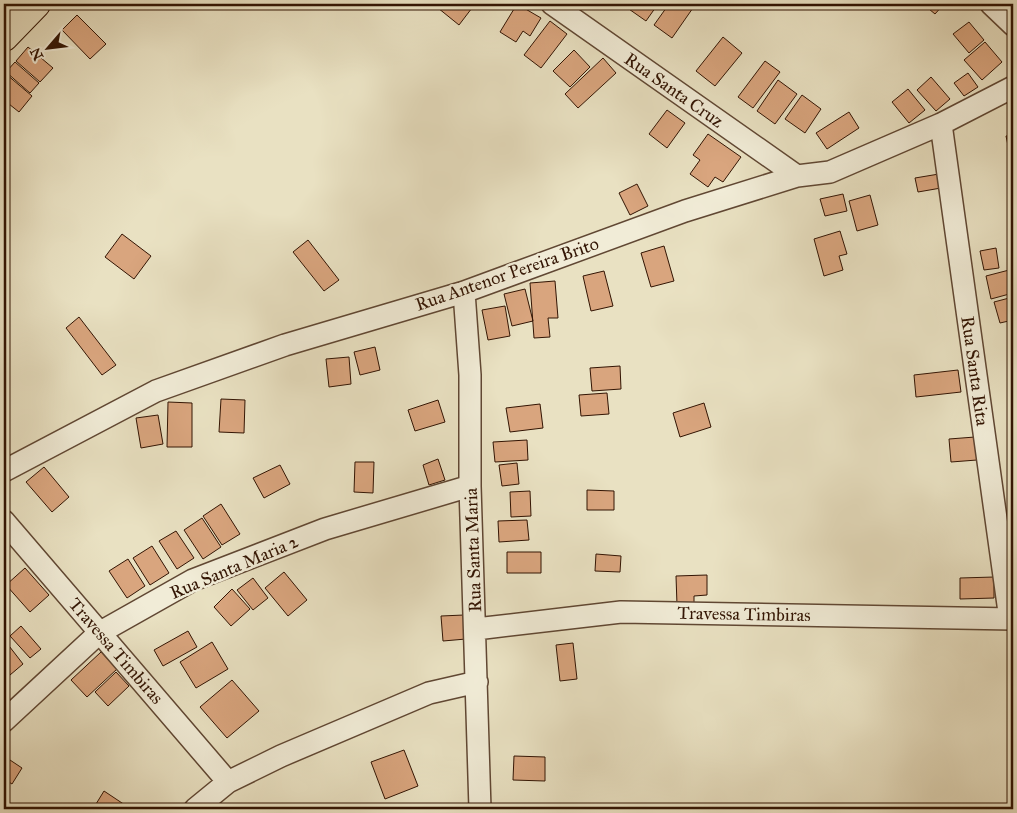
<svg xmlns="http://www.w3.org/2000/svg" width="1017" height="813" font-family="'IM FELL Great Primer',serif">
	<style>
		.building { fill: #d9a57e; stroke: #321403 }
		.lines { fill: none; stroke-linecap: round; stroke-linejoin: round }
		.street-casing { stroke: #604733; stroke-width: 24 }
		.primary-casing { stroke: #321403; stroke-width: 30 }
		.street { stroke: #f1ecd7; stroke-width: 21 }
		.primary { stroke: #e9e1c2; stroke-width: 28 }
		.labels { text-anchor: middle; stroke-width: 5; stroke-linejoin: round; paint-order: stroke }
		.street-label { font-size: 18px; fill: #321403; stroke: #f1ecd7 }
	</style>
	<rect width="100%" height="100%" fill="#e9e1c2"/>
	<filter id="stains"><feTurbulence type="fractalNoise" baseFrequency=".004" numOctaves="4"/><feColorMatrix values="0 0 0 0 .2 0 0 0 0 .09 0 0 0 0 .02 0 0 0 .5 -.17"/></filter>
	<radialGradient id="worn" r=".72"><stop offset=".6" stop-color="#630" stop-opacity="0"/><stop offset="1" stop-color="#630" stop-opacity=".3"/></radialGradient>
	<path class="building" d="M441,4H475L459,25L438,8Z
		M517,4L541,18L530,36L523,31L516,42L500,32Z
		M628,4H658L646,21L626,7Z
		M669,4L695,5L672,38L654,25Z
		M923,4H944L935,14Z
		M77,15L106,44L90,59L62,30Z
		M550,21L567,34L541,68L524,55Z
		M969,22L984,40L969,53L953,34Z
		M723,37L742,53L715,86L696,71Z
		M985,42L1002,62L982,80L964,60Z
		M28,47L53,68L40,82L16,61Z
		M574,50L590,67L570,87L553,71Z
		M603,58L616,73L578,108L565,94Z
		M765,61L780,72L753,108L738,97Z
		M15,62L39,83L30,93L6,72Z
		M968,73L978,87L964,96L954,83Z
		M6,74L32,96L19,112L4,100Z
		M931,77L950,99L936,111L917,90Z
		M778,80L797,94L775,124L757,111Z
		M908,89L925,110L909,123L892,102Z
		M802,95L821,109L805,133L785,119Z
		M667,110L685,123L667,148L649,134Z
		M849,112L859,128L827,149L816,133Z
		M708,134L741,157L723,182L715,177L708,187L690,174L700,160L693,155Z
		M1013,135V169L1006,136Z
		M939,174L941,188L918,192L915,178Z
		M637,184L648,206L630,215L619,193Z
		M843,194L847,211L825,216L820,199Z
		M870,195L878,225L857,231L849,201Z
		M840,231L847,254L839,256L843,270L824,276L814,239Z
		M122,234L151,256L134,279L105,257Z
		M308,240L339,280L324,291L293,252Z
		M664,246L674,281L651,287L641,253Z
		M996,248L999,268L984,270L980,251Z
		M1013,269V293L991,299L986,276Z
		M604,271L613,306L591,311L583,276Z
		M555,281L558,318H548L550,337L534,338L530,283Z
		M525,289L533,321L512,326L504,294Z
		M1013,297V320L1000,323L994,302Z
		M505,306L510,336L488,340L482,310Z
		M79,317L116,365L102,375L66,328Z
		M375,347L380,370L360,375L354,352Z
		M349,357L351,384L329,387L326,359Z
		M620,366L621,389L592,391L590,368Z
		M958,370L961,392L916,397L914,375Z
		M607,393L609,414L581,416L579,395Z
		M221,399L245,400L244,433L219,432Z
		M438,400L445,422L415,431L408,410Z
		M168,402L192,403V447H167Z
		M704,403L711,427L680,437L673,413Z
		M540,404L543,428L510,432L506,408Z
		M158,415L163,444L141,448L136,418Z
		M975,437L977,460L951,462L949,439Z
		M527,440L528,460L495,462L493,442Z
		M438,459L445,480L429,485L423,465Z
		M355,462H374L373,493L354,492Z
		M517,463L519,484L502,486L499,465Z
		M280,465L290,484L264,498L253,478Z
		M44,467L69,497L52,512L26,482Z
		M587,490L614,491V510H587Z
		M530,491L531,516L511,517L510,492Z
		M221,504L240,534L222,545L203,516Z
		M202,518L221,547L203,559L184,530Z
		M527,520L529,540L499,542L498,521Z
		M176,531L194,558L177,569L159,541Z
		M152,546L169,573L150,585L133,558Z
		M507,552H541V573H507Z
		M596,554L621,556L620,572L595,571Z
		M128,559L145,586L127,598L109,571Z
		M25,568L49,595L30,612L6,585Z
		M284,572L307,600L288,616L265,588Z
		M707,575V595L694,596V605H677L676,576Z
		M994,577V598L960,599V578Z
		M253,578L268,598L253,610L237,590Z
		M232,589L250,609L231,626L214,607Z
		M464,615L466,639L443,641L441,616Z
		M21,626L41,649L30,658L10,636Z
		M188,631L197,647L163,666L154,650Z
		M6,642L23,664L10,675L4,667V645Z
		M212,642L228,669L196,688L180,662Z
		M573,643L577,679L560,681L556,645Z
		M101,652L117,669L87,697L71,680Z
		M116,672L129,686L108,706L95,692Z
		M232,680L259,711L227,738L200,707Z
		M404,750L418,786L385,799L371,762Z
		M4,756L22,768L12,784L4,779Z
		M514,756L545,757V781L513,780Z
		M104,791L131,809H104L96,804Z"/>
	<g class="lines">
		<defs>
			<path id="street" d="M552,4L797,176
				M991,4L1013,25
				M941,124L1010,619
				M464,292L470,375V486L480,809
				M4,471L156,391L285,345L464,292L685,211L797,176L830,172L941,124L1013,87
				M4,521L228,782
				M476,629L621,612L1013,619
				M4,721L99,633L193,580L325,529L470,486
				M195,809L228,782L281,756L429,693L477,682"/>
			<path id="primary" d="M4,8L8,4
				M4,37L36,4"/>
		</defs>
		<use href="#street" class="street-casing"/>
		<use href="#primary" class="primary-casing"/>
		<use href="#street" class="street"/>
		<use href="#primary" class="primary"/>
	</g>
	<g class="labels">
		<g class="street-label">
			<text transform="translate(674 90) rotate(35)" y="6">Rua Santa Cruz</text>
			<text transform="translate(507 274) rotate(-19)" y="6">Rua Antenor Pereira Brito</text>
			<text transform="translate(975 371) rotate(82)" y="6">Rua Santa Rita</text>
			<text transform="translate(473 550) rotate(-92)" y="6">Rua Santa Maria</text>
			<text transform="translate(234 567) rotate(-23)" y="6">Rua Santa Maria 2</text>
			<text transform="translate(744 614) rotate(1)" y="6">Travessa Timbiras</text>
			<text transform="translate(116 651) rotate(49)" y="6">Travessa Timbiras</text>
		</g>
	</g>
	<rect width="1017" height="813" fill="none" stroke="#e9e1c2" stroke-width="20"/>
	<rect x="5" y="5" width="1007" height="803" fill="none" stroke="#321403" stroke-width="2.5"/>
	<rect x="10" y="10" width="997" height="793" fill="none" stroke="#321403"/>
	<g transform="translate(48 48) rotate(242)" stroke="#f1ecd7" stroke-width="4" paint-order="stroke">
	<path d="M0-4L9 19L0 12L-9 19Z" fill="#321403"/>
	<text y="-8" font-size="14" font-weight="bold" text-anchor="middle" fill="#321403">N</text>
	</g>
	<rect width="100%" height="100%" filter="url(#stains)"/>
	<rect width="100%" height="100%" fill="url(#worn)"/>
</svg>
